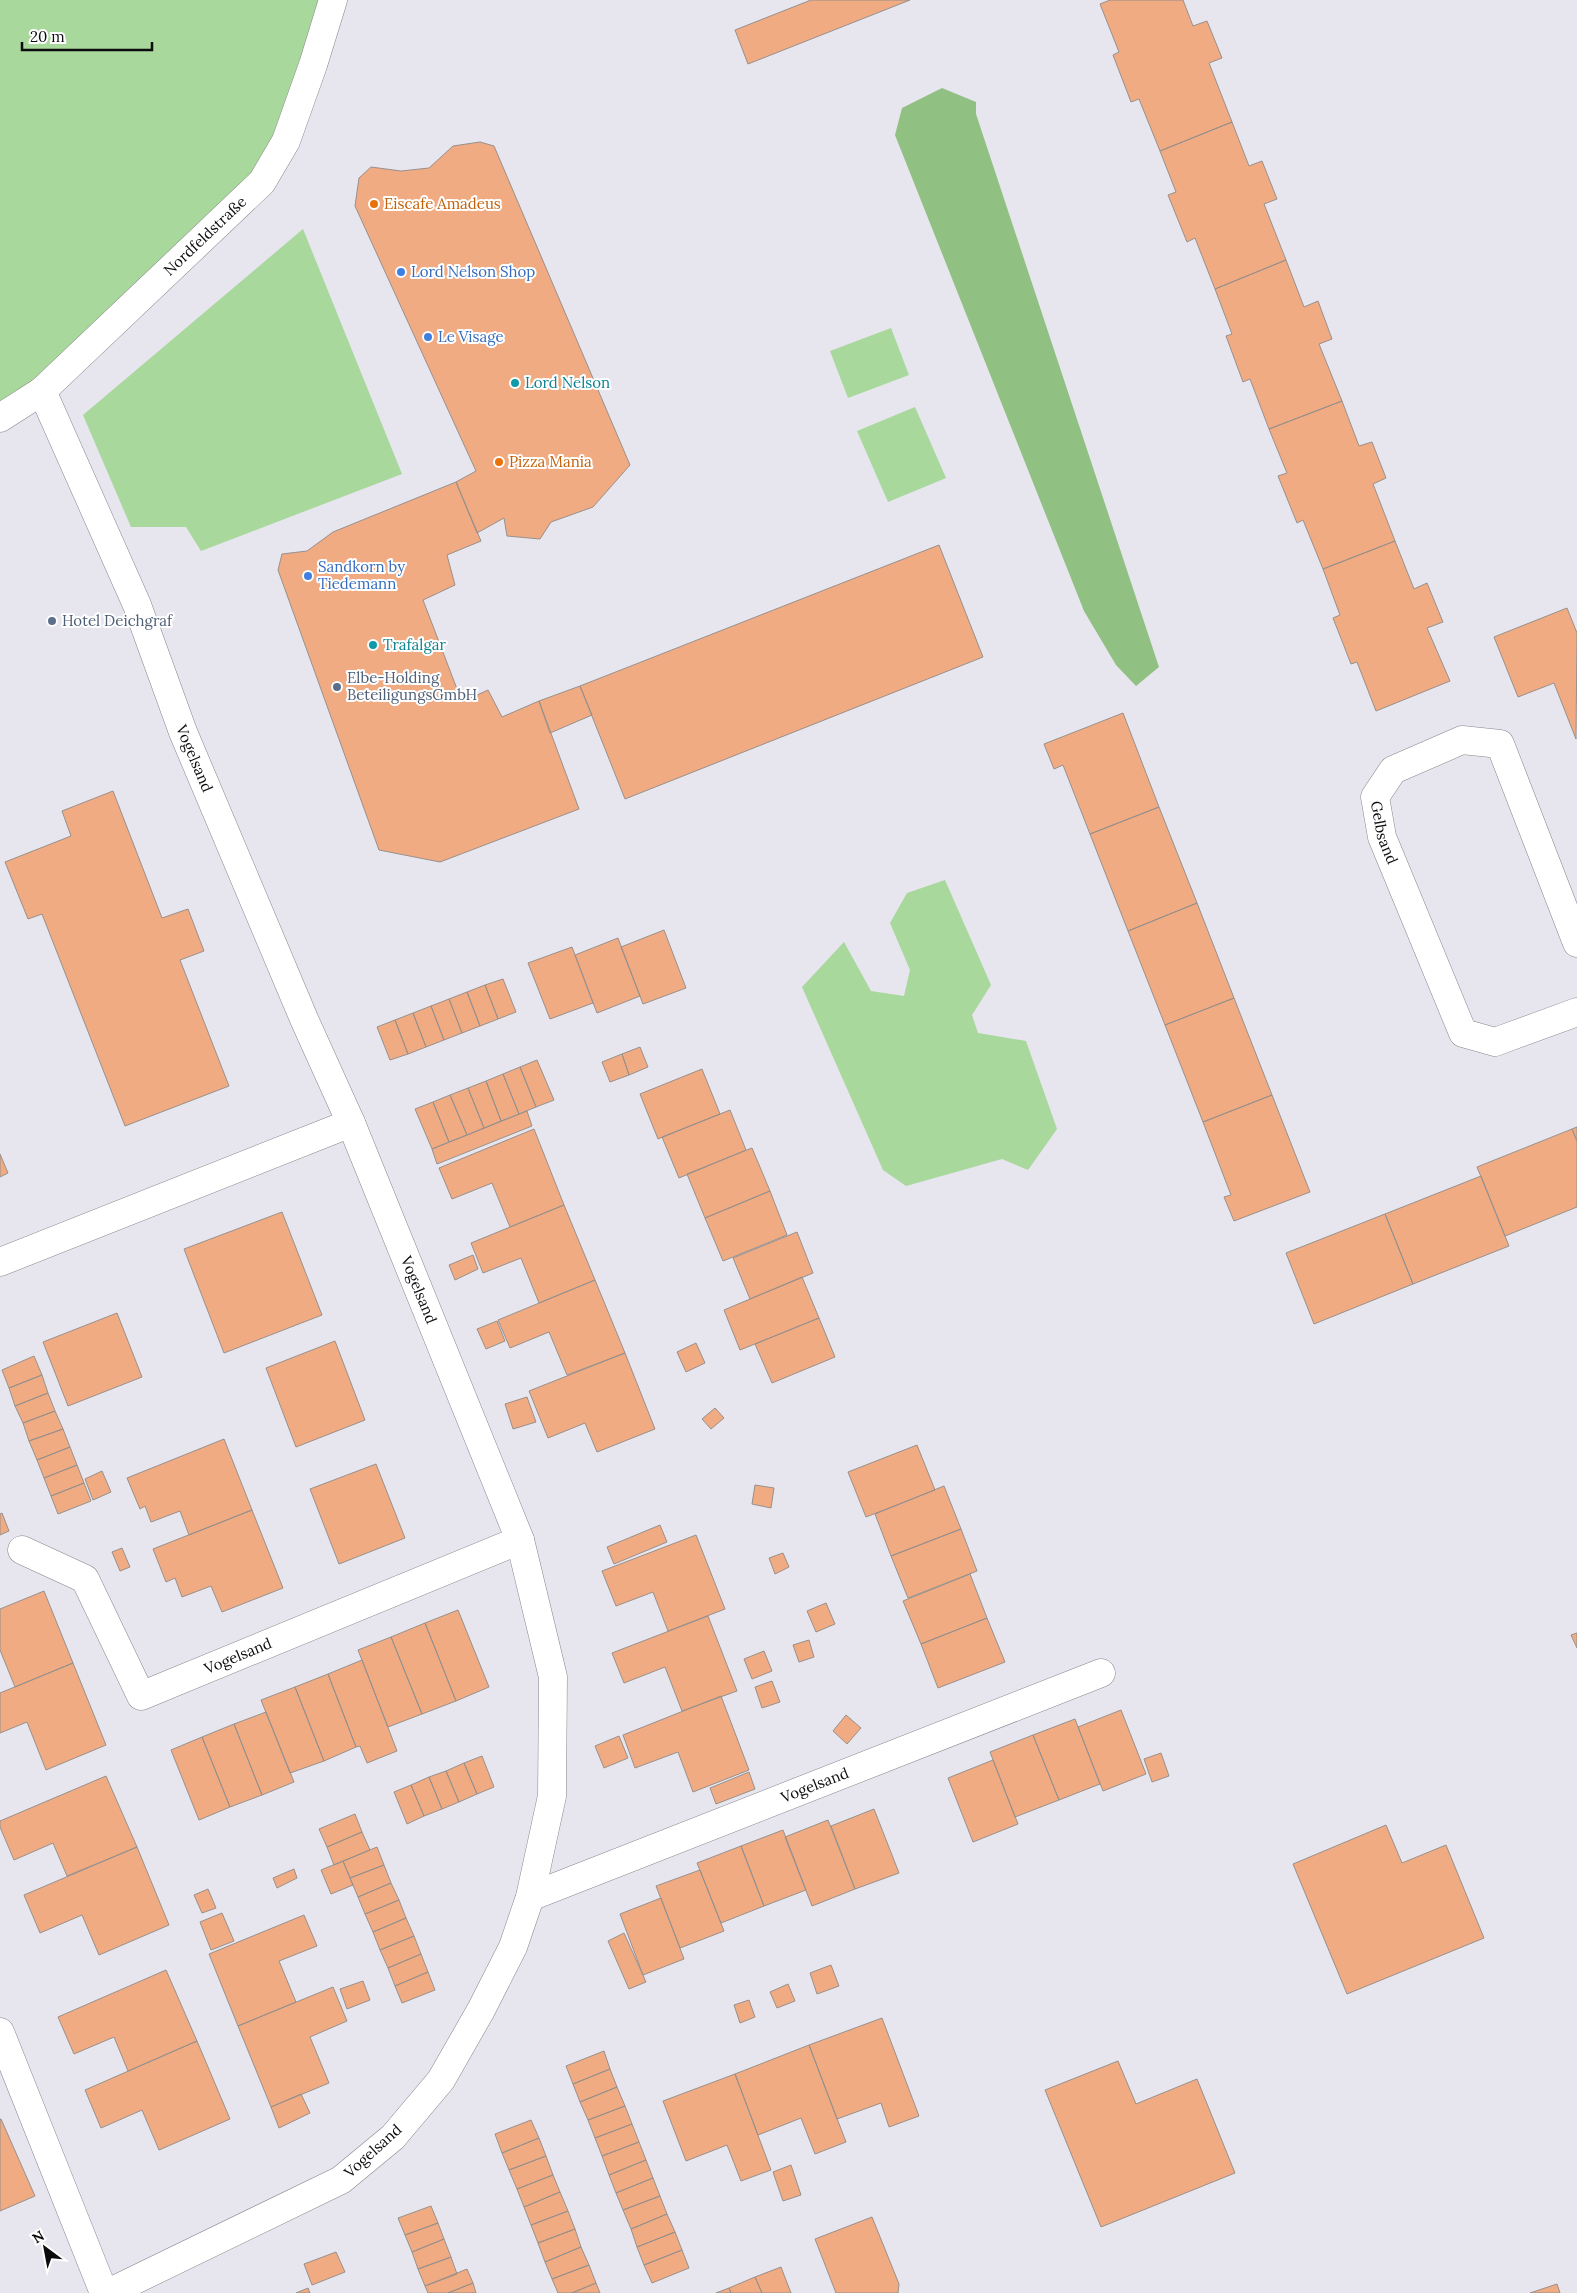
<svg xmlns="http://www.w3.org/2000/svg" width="1577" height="2293" font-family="Lora,serif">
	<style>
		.green { fill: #a8d89b }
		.forest { fill: #91c083 }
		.building { fill: #f0ab82; stroke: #98908c }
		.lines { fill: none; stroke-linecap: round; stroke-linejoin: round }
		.minor-casing { stroke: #88868d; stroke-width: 29 }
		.minor { stroke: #fff; stroke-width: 28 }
		.food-dot { fill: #e8710a; stroke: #fff; stroke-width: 2 }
		.shop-dot { fill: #3f7fe0; stroke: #fff; stroke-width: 2 }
		.culture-dot { fill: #0f9aa8; stroke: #fff; stroke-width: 2 }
		.service-dot { fill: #5c6f8a; stroke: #fff; stroke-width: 2 }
		.labels { text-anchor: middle; stroke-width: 4; stroke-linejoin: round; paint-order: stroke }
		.food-label { font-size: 15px; fill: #c56008; stroke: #fff; text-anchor: start }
		.street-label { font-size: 15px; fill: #0c0b0e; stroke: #fff }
		.shop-label { font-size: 15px; fill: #366cbe; stroke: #fff; text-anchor: start }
		.culture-label { font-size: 15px; fill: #0d838f; stroke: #fff; text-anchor: start }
		.service-label { font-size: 15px; fill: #4e5e75; stroke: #fff; text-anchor: start }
	</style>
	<rect width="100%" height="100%" fill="#e7e5ee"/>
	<path class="green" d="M0,0H333L286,141L0,418Z
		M303,229L402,474L201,551L186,527H131L83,415Z
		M891,328L909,375L848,398L830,351Z
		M915,407L946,478L888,502L857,431Z
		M945,880L991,985L972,1015L978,1033L1026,1041L1057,1129L1028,1170L1002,1159L906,1186L883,1170L802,987L844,942L871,991L904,996L910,970L890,923L907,893Z"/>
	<path class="forest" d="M942,88L976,102V114L1159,667L1136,686L1116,665L1084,611L895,135L902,108Z"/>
	<path class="building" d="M811,0H910L748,64L735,30Z
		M1110,0H1183L1193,26L1207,21L1222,58L1209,63L1232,122L1160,151L1139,99L1131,102L1113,55L1119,52L1100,4Z
		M1232,122L1249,166L1262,161L1277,199L1264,204L1286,260L1215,289L1195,238L1187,242L1168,195L1176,192L1160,151Z
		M480,142L494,146L630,465L593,507L551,522L540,539L507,536L504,518L477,533L456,482L476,471L355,206L359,178L371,167L401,171L429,168L453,146Z
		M1286,260L1304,307L1318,301L1332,339L1319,344L1342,401L1269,429L1250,379L1243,382L1226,336L1232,334L1215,289Z
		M1342,401L1359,446L1372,442L1386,478L1373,484L1395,541L1323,569L1303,520L1297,523L1278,476L1287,473L1269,429Z
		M456,482L481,541L447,555L455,585L423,600L462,702L488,690L502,717L539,701L579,809L440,862L379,850L278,570L282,554L307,551L333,532Z
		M1395,541L1414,589L1427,583L1443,622L1427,628L1450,681L1376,711L1357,662L1351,664L1333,618L1340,615L1323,569Z
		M939,545L983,657L625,799L580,686Z
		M1567,608L1577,633L1576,739L1554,683L1518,697L1494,637Z
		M580,686L592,715L550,733L539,701Z
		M1123,713L1159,807L1090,834L1063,765L1054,769L1044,744Z
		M113,791L162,918L188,909L204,951L180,960L229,1086L125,1126L42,914L28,919L5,862L71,836L62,811Z
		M1159,807L1197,903L1128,931L1090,834Z
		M1197,903L1234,998L1165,1025L1128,931Z
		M664,930L686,988L643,1004L621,947Z
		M618,938L640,996L597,1013L575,955Z
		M572,947L593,1003L550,1019L528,963Z
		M503,979L516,1012L498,1019L485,985Z
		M485,985L498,1019L480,1026L467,992Z
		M467,992L480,1026L462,1033L449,999Z
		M1234,998L1272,1095L1203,1122L1165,1025Z
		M449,999L462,1033L444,1040L431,1006Z
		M431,1006L444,1040L426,1047L413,1013Z
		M413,1013L426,1047L408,1054L395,1020Z
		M395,1020L408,1054L390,1060L377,1027Z
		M640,1047L648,1067L629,1075L622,1054Z
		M622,1054L629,1075L610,1082L602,1062Z
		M537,1060L554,1100L536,1107L520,1067Z
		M520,1067L536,1107L519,1114L503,1074Z
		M702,1069L720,1114L658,1139L640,1094Z
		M503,1074L519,1114L501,1121L486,1081Z
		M486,1081L501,1121L484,1128L468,1088Z
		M468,1088L484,1128L467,1135L450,1095Z
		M450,1095L467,1135L449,1142L433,1102Z
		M1272,1095L1310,1192L1234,1221L1224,1197L1231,1195L1203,1122Z
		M433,1102L449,1142L432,1149L415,1109Z
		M730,1110L746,1150L679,1178L662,1137Z
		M527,1111L532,1126L437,1164L432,1149Z
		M1577,1127V1141L1572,1129Z
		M534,1129L564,1205L510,1227L492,1183L452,1199L439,1168Z
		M1572,1129L1577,1141V1207L1505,1236L1477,1167Z
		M752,1148L770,1191L705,1218L687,1174Z
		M0,1154L8,1173L0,1177Z
		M1481,1176L1509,1246L1413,1284L1385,1214Z
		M770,1191L787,1235L723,1261L705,1218Z
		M564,1205L595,1280L539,1303L521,1258L483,1273L471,1243Z
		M282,1212L322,1315L224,1353L184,1249Z
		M1385,1214L1413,1284L1314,1324L1286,1253Z
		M797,1232L813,1273L750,1299L733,1258Z
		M473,1255L478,1269L455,1280L449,1265Z
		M802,1277L819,1318L740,1350L724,1310Z
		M595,1280L625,1353L567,1375L549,1332L510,1348L498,1320Z
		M117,1313L142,1377L68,1406L43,1342Z
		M819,1318L835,1357L772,1383L755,1344Z
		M497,1321L505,1341L486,1349L477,1329Z
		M335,1341L365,1420L296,1447L266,1368Z
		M696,1343L705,1363L686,1372L677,1352Z
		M625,1353L655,1429L597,1452L585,1423L548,1438L529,1391Z
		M34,1356L42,1375L9,1388L2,1370Z
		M42,1375L48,1393L15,1406L9,1388Z
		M48,1393L55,1411L23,1423L15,1406Z
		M527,1397L536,1422L513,1429L505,1404Z
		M715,1408L724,1418L711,1429L702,1419Z
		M55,1411L63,1429L29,1441L23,1423Z
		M63,1429L70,1447L37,1460L29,1441Z
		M224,1439L252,1510L189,1535L180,1511L151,1522L145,1506L140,1509L127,1478Z
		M917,1445L935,1490L866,1517L848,1472Z
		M70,1447L77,1465L44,1478L37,1460Z
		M376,1464L405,1538L339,1564L310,1489Z
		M77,1465L84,1483L51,1496L44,1478Z
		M102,1471L111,1492L93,1500L85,1479Z
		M84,1483L91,1501L58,1514L51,1496Z
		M755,1485L774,1488L771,1508L752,1504Z
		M944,1486L961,1529L891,1556L875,1514Z
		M252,1510L283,1588L222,1612L211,1586L182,1597L175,1578L166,1582L153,1549Z
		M2,1513L9,1531L0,1535V1514Z
		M660,1525L667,1542L614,1564L607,1547Z
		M961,1529L977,1571L908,1598L891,1556Z
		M696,1535L725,1609L668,1631L653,1592L616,1606L602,1571Z
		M122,1548L130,1567L120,1571L112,1552Z
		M783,1553L789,1567L775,1574L769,1558Z
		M970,1574L987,1618L921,1644L903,1601Z
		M44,1591L73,1663L15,1687L0,1650V1609Z
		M826,1603L835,1624L816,1632L807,1611Z
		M458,1610L489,1687L456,1701L425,1623Z
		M708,1616L737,1691L682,1711L665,1667L624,1683L612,1653Z
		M987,1618L1005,1662L938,1688L921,1644Z
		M425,1623L456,1701L422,1714L391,1637Z
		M1577,1633V1648L1571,1635Z
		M391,1637L422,1714L388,1727L358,1650Z
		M809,1640L814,1657L799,1662L793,1645Z
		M764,1651L772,1671L752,1679L744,1659Z
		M362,1660L397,1751L367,1763L360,1746L356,1747L328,1674Z
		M73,1663L106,1745L46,1770L27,1722L0,1733V1693Z
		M328,1674L356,1747L324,1761L295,1687Z
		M772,1681L780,1702L762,1708L755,1687Z
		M295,1687L324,1761L290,1773L261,1700Z
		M721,1696L749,1770L693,1792L678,1752L635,1768L623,1735Z
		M1121,1710L1146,1774L1103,1791L1078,1727Z
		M266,1712L294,1782L262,1795L234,1724Z
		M846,1715L861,1728L847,1744L833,1731Z
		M1075,1719L1100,1784L1059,1800L1033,1735Z
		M234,1724L262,1795L230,1807L202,1737Z
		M1033,1735L1059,1800L1015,1817L990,1752Z
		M619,1736L628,1758L604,1768L595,1746Z
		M202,1737L230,1807L199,1820L171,1750Z
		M1161,1753L1169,1776L1152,1782L1144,1759Z
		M482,1756L494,1787L477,1794L464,1763Z
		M993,1760L1018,1824L973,1842L948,1778Z
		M464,1763L477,1794L459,1802L446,1771Z
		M446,1771L459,1802L442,1809L429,1777Z
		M749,1772L755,1789L716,1804L710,1788Z
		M106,1776L137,1847L67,1876L53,1843L14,1860L0,1827V1821Z
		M429,1777L442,1809L424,1816L411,1785Z
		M411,1785L424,1816L407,1824L394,1792Z
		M874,1809L899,1873L855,1889L831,1826Z
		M355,1814L362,1832L327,1847L319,1829Z
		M828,1820L855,1889L812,1906L785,1837Z
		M1386,1825L1402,1863L1446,1845L1484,1938L1347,1994L1293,1864Z
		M783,1830L806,1890L764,1906L741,1846Z
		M362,1832L370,1850L334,1865L327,1847Z
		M741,1846L764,1906L721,1923L697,1863Z
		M137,1847L169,1925L99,1955L82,1915L40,1933L24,1895Z
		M377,1847L384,1865L350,1878L343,1861Z
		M343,1861L353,1885L331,1894L321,1870Z
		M384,1865L391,1883L358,1897L350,1878Z
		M294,1869L297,1878L277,1888L273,1878Z
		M700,1870L724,1931L680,1948L656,1886Z
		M391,1883L399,1900L365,1914L358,1897Z
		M208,1889L216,1908L202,1913L194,1895Z
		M661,1898L684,1959L643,1975L620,1914Z
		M399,1900L406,1918L373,1932L365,1914Z
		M222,1913L234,1941L211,1950L200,1922Z
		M304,1915L317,1946L279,1961L296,2002L238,2026L209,1954Z
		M406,1918L414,1936L380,1950L373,1932Z
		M624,1933L646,1982L629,1989L608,1941Z
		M414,1936L421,1954L388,1968L380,1950Z
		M421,1954L428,1972L395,1986L388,1968Z
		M831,1965L839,1986L817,1994L810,1973Z
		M166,1970L197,2041L128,2071L114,2037L74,2054L58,2017Z
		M428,1972L435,1990L402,2003L395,1986Z
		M363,1981L370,2000L347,2009L340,1989Z
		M788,1984L795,2001L777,2008L770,1992Z
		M333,1987L347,2021L310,2037L329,2083L271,2107L238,2026Z
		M749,2000L755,2017L740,2023L734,2005Z
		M882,2018L919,2116L889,2127L881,2103L837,2119L809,2045Z
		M197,2041L230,2119L159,2150L142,2110L101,2128L85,2090Z
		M809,2045L846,2142L815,2154L801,2118L758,2135L735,2074Z
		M604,2051L610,2069L573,2084L566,2066Z
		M1118,2061L1136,2104L1197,2079L1235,2173L1101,2227L1045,2090Z
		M610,2069L617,2087L580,2102L573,2084Z
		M735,2074L771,2170L741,2181L727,2145L686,2161L663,2101Z
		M617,2087L625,2106L588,2120L580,2102Z
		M301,2094L310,2113L279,2128L271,2107Z
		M625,2106L632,2124L595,2138L588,2120Z
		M0,2119H1L35,2196L0,2211Z
		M531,2120L539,2138L502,2153L495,2134Z
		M632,2124L639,2142L602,2156L595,2138Z
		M539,2138L546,2156L509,2170L502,2153Z
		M639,2142L646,2160L609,2175L602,2156Z
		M546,2156L553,2175L517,2189L509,2170Z
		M646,2160L653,2178L616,2193L609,2175Z
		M791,2165L801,2195L783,2201L773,2172Z
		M553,2175L560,2192L524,2207L517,2189Z
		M653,2178L660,2196L623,2210L616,2193Z
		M560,2192L568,2211L531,2225L524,2207Z
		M660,2196L667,2214L631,2229L623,2210Z
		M431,2206L438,2223L405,2235L398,2218Z
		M568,2211L575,2229L538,2243L531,2225Z
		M667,2214L675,2232L637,2247L631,2229Z
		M872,2217L899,2284L898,2293H836L815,2239Z
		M438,2223L444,2239L412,2252L405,2235Z
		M575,2229L581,2247L545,2262L538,2243Z
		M675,2232L682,2250L644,2265L637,2247Z
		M444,2239L451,2257L418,2269L412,2252Z
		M581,2247L589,2265L552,2279L545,2262Z
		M682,2250L689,2268L652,2283L644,2265Z
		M336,2252L345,2272L312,2285L304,2264Z
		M451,2257L457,2274L425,2286L418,2269Z
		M589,2265L596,2283L572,2293H558L552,2279Z
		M781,2267L791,2293H762L755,2277Z
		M467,2269L473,2283L448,2293H428L425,2286Z
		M755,2277L762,2293H731L729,2288Z
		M473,2283L476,2293H448Z
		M596,2283L600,2293H572Z
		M1557,2284L1560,2293H1530Z
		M308,2288L310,2293H296Z
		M729,2288L731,2293H716Z"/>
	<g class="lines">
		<defs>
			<g id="minor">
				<path id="s1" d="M42,391L137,605L183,732L304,1019L351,1123L520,1540L553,1677L552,1796L530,1897L513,1947L481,2010L441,2080L393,2137L341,2180L108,2293"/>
				<path id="s2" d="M0,418L42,391L262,182L286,141L313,65L333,0"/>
				<path id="s3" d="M1577,943L1500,744L1462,740L1393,770L1375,797L1382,837L1463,1033L1495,1042L1577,1012"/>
				<path d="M0,1262L351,1123"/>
				<path id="s4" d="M22,1550L85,1579L141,1696L520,1540"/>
				<path id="s5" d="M530,1897L1101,1673"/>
				<path d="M0,2032L104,2293"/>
			</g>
		</defs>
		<use href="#minor" class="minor-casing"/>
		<use href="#minor" class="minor"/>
	</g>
	<g class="food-dot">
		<circle cx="374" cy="204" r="5"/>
		<circle cx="499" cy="462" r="5"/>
	</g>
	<g class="shop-dot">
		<circle cx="401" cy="272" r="5"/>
		<circle cx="428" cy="337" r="5"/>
		<circle cx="308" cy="576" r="5"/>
	</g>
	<g class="culture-dot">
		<circle cx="515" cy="383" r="5"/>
		<circle cx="373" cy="645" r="5"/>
	</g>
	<g class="service-dot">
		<circle cx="52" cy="621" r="5"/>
		<circle cx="337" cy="687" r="5"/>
	</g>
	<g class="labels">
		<g class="food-label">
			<text x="384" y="209">Eiscafe Amadeus</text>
			<text x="509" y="467">Pizza Mania</text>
		</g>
		<g class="street-label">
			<text dy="5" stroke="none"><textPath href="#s2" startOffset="275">Nordfeldstraße</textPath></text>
			<text dy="5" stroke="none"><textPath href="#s1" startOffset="398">Vogelsand</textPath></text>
			<text dy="5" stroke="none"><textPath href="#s3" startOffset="396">Gelbsand</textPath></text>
			<text dy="5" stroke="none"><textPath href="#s1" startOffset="975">Vogelsand</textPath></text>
			<text dy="5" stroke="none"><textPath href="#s4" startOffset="304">Vogelsand</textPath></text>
			<text dy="5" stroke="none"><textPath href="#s5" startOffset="306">Vogelsand</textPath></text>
			<text transform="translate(373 2151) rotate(-42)" y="5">Vogelsand</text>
		</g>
		<g class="shop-label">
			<text x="411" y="277">Lord Nelson Shop</text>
			<text x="438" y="342">Le Visage</text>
			<text x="318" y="572">Sandkorn by<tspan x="318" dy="17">Tiedemann</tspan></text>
		</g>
		<g class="culture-label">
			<text x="525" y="388">Lord Nelson</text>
			<text x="383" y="650">Trafalgar</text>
		</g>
		<g class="service-label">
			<text x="62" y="626">Hotel Deichgraf</text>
			<text x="347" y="683">Elbe-Holding<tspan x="347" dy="17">BeteiligungsGmbH</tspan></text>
		</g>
	</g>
	<g transform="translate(45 2248) rotate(328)" stroke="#ffffff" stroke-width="4" paint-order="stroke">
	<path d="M0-4L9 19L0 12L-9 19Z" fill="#0c0b0e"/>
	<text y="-8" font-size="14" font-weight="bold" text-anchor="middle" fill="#0c0b0e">N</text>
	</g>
	<path d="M22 42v8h130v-8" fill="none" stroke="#0c0b0e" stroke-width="2.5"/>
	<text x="30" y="42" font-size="15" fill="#0c0b0e" stroke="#ffffff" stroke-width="4" paint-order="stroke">20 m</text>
</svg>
